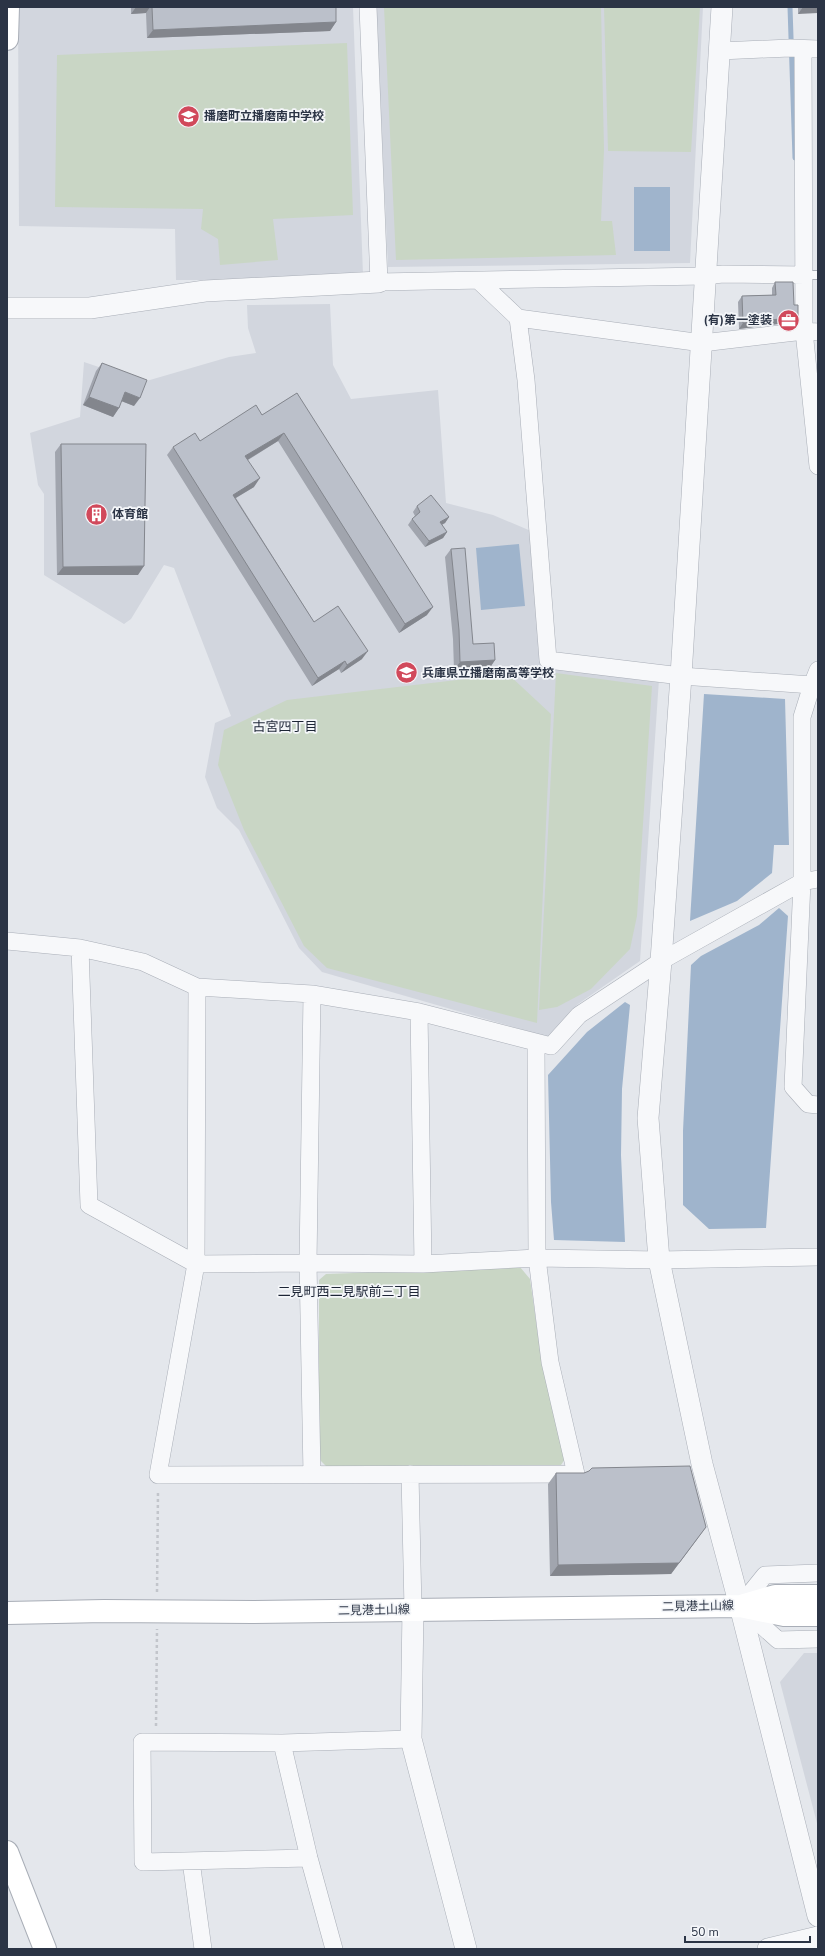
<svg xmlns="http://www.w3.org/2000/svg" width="825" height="1956" font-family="'Nunito Sans','Noto Sans JP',sans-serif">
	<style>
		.built { fill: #d2d6de }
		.green { fill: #c9d6c5 }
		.water { fill: #9fb4cc }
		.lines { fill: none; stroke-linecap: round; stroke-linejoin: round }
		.stream { stroke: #9fb4cc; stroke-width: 5 }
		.service-casing { stroke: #a9aeb7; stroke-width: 10 }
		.minor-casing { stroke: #a9aeb7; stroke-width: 18 }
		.tertiary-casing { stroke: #a9aeb7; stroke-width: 22 }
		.secondary-casing { stroke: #a9aeb7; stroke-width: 24 }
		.path { stroke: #c2c5cb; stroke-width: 2.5; stroke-dasharray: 3 3; stroke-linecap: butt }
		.service { stroke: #f7f8fa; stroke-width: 8 }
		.minor { stroke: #f7f8fa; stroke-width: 17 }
		.tertiary { stroke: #f7f8fa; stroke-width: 21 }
		.secondary { stroke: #fff; stroke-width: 22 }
		.wall { fill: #a1a5ae }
		.shaded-wall { fill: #83868d }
		.building { fill: #bbc0ca; stroke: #83868d }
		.labels { text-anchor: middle; stroke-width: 3.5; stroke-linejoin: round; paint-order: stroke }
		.poi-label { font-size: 12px; font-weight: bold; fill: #2b3445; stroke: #f4f6f9; text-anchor: start }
		.street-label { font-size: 12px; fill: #2b3445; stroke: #f4f6f9 }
		.neighbourhood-label { font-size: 13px; fill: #1d2536; stroke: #f4f6f9 }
	</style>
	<rect width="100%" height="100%" fill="#e4e7ec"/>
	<path class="built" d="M18,7H353L363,275L223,280H176L175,229L19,226Z
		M376,7H703L690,263L388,267Z
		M330,304L333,365L351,399L438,390L446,503L493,515L531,531L543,666L659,679L640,961L578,1004L548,1037L322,972L299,948L239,830L217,808L205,777L215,723L231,716L174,568L164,565L131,619L124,624L44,575V494L38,485L30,433L80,417L84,362L143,382L229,357L256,353L248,328L247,305Z
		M804,1653H818V1827L780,1682Z"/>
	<path class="green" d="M384,7H601L604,150L601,221H612L616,255L396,260Z
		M604,7H700L691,152L608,151Z
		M347,43L353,215L273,219L278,260L220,265L218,239L201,229L203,209L55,207L57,55Z
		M556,673L652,686L637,916L630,949L591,989L557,1007L539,1010Z
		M508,674L551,714L537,1023L327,968L304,946L244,830L218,765L224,730L287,700Z
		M520,1267L530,1279L542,1363L565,1459L561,1465L326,1466L319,1459V1280L326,1274Z"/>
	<path class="water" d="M634,187H670V251H634Z
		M519,544L525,606L481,610L476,548Z
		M704,694L785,699L789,845H774L772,873L737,901L690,921Z
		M779,908L788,916L766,1228L709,1229L683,1205V1131L691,965L701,956L759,925Z
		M625,1002L630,1005L622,1089L621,1155L625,1242L554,1240L551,1202L548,1075L587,1032Z"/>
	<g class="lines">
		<path class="stream" d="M790,7L795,158"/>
		<defs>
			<path id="service" d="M805,275H818"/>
			<path id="minor" d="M368,7L379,282L704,276L723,274L805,275
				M803,49L804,331L818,466
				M720,51L790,48L818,49
				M479,281L518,318L702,343L804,331L818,332
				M518,318L526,380L548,660L681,676L812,685L802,717V882L793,1087L808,1104L818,1105
				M812,685L818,670
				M7,941L80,948L143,962L197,987L312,994L419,1012L551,1046L579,1015L661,961L802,882L818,879
				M80,948L89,1205L196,1264L308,1263L423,1264L537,1258L659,1260L818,1257
				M197,987L196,1264L158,1475L576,1474L550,1362L537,1258L536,1043
				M312,994L308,1263L312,1474
				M419,1012L423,1264
				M410,1474L413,1609
				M818,1573L765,1575L740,1606L778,1640L818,1639
				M282,1743L309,1858L334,1949
				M309,1858L143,1862L142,1742L282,1743L411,1739
				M191,1861L203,1949"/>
			<path id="tertiary" d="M722,7L681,676L661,961L648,1118L659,1260L702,1464L740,1606L818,1916
				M7,308H90L205,291L379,282
				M413,1609L411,1739L466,1949
				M768,1949L818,1937"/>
			<path id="secondary" d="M7,39L8,7
				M744,1605L775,1596H818
				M7,1613L104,1611L253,1612L740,1606L784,1615H818
				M7,1852L45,1949"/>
		</defs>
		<use href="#service" class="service-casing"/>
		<use href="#minor" class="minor-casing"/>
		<use href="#tertiary" class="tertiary-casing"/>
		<use href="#secondary" class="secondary-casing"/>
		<path class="path" d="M157,1592L158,1491
			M156,1726L157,1629"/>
		<use href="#service" class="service"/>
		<use href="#minor" class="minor"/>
		<use href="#tertiary" class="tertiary"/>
		<use href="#secondary" class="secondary"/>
	</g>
	<path class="wall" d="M131,7H336V22L330,31L147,38L146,13L131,14Z
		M798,7H818L798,14Z
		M775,282L794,322L739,329L738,302L742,296L772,295V288Z
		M102,363L134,406L121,401L119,408L113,417L83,405L96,371Z
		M297,393L427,615L399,633L278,441L248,460L254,487L236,498L314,622L362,659L341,673L339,669L312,686L167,455L173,447L200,441L262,415Z
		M61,444L138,575H57L55,452Z
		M417,506L449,517L445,523L442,525L447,532L443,538L425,547L408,525L412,519L415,516L413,512Z
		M451,549L473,644L495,660L489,669L454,670L453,639L445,557Z
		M556,1473L698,1538L671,1574L550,1576L548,1484Z"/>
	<path class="shaded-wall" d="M136,7H150L146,13L131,14Z
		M803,7H818V13L798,14Z
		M336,22L330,31L147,38L153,30Z
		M798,317L794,322L739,329L743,323Z
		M125,392L140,398L134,406L119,400Z
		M89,397L119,408L113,417L83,405Z
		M284,433L278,441L239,465L245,456Z
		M260,478L254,487L227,503L233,495Z
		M449,517L445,523L436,527L440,522Z
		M447,532L443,538L425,547L429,541Z
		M144,566L138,575H57L63,567Z
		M433,607L427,615L399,633L405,624Z
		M368,651L362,659L341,673L347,665Z
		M495,660L489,669L454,670L460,662Z
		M345,661L339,669L312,686L318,678Z
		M706,1527L671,1574L550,1576L558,1565Z"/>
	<path class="building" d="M152,7H336V22L153,30Z
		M775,282H793L794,305H798V317L743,323L742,296L776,295Z
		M102,363L147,380L140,398L125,392L119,408L89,397Z
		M297,393L433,607L405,624L284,433L245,456L260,478L233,495L314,622L338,606L368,651L347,665L345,661L318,678L173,447L195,433L200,441L256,405L262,415Z
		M61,444H146L144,566L63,567Z
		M431,495L449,517L440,522L447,532L429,541L412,519L420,512L417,506Z
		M465,548L473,644L494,643L495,660L460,662L459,630L451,549Z
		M690,1466L706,1527L679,1563L558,1565L556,1473H584L589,1471L592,1468Z"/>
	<defs>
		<symbol id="school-disc" viewBox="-11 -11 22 22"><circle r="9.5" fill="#d1495b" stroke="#f4f6f9"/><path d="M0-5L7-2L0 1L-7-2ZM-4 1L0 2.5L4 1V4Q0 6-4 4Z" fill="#fff"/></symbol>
		<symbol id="office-disc" viewBox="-11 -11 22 22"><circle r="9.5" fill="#d1495b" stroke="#f4f6f9"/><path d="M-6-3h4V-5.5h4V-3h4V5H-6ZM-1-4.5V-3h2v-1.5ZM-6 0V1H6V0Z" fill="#fff"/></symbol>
		<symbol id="building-disc" viewBox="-11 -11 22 22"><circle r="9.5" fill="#d1495b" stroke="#f4f6f9"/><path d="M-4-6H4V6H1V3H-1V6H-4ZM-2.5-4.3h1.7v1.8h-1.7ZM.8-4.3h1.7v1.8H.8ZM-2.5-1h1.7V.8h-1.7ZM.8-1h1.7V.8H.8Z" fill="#fff"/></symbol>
	</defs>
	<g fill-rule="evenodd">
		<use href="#school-disc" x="176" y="104" width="25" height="25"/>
		<use href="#office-disc" x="776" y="308" width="25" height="25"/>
		<use href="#building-disc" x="84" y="502" width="25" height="25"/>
		<use href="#school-disc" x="394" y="660" width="25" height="25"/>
	</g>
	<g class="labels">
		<g class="poi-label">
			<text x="204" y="120">播磨町立播磨南中学校</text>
			<text x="772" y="324" text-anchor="end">(有)第一塗装</text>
			<text x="112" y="518">体育館</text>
			<text x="422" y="677">兵庫県立播磨南高等学校</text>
		</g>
		<g class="street-label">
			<text transform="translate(698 1606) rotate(-1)" y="4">二見港土山線</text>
			<text transform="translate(374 1610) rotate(-1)" y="4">二見港土山線</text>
		</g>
		<g class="neighbourhood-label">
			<text x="285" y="731">古宮四丁目</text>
			<text x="349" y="1296">二見町西二見駅前三丁目</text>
		</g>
	</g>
	<rect width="825" height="1956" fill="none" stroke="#2b3445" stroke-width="16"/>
	<path d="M685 1936v6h125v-6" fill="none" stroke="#2b3445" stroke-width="2"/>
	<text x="691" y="1936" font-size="12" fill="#2b3445" stroke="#f4f6f9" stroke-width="3" paint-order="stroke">50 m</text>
</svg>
